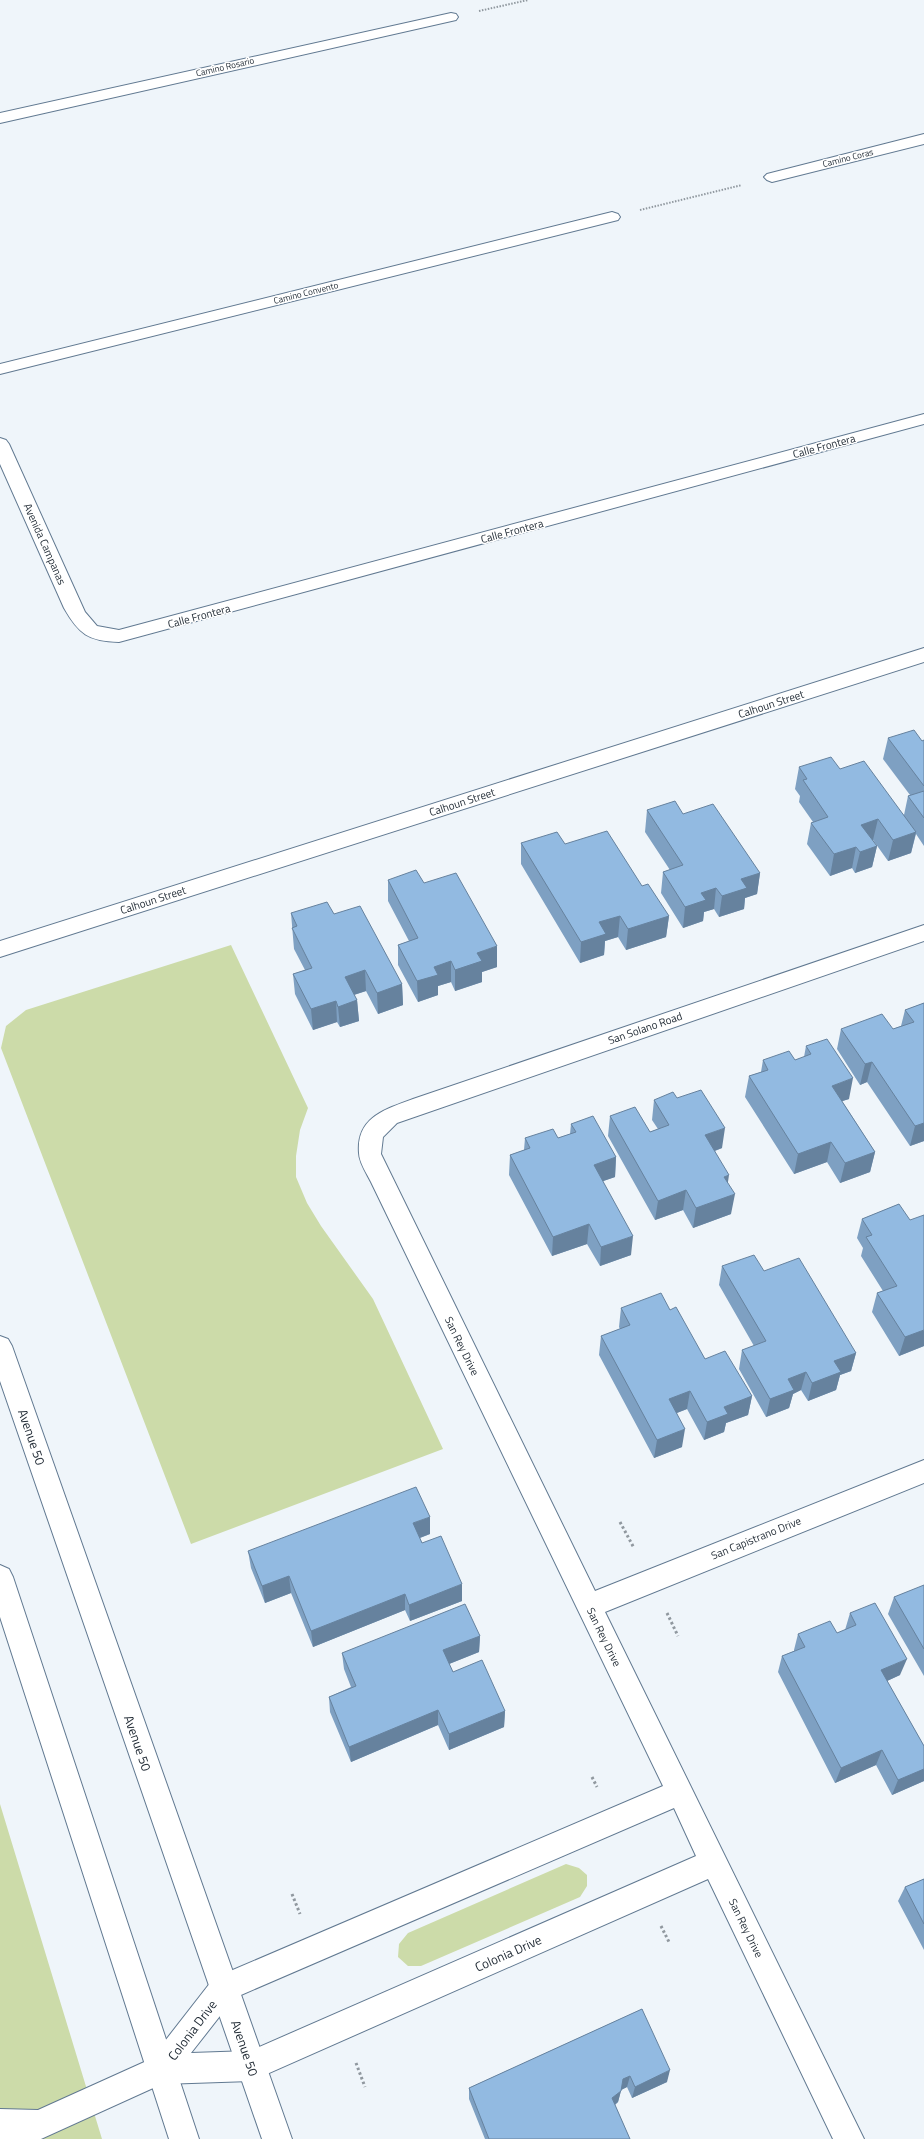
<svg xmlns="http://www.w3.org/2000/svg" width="924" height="2139" font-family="'Titillium Web',sans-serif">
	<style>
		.green { fill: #ccdba9 }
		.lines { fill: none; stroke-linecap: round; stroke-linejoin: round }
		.minor-casing { stroke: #617991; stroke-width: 2 }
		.major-casing { stroke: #617991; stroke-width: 2 }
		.path-far1 { stroke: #90989f; stroke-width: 2; stroke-dasharray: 1.5 1.5; stroke-linecap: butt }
		.path { stroke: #90989f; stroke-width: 3; stroke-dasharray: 2.5 2.5; stroke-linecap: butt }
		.minor { fill: #fff; fill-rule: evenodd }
		.major { fill: #fff; fill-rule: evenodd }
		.wall { fill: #7ea0c2 }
		.shaded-wall { fill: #66829e }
		.building { fill: #92bae1; stroke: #66829e }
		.labels { text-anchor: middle; stroke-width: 3; stroke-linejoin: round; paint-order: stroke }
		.far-street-label { font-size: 9px; fill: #1f2933; stroke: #fff }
		.street-label { font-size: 11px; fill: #1f2933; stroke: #fff }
		.near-street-label { font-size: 13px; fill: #1f2933; stroke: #fff }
	</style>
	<rect width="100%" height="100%" fill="#eff5fa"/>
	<path class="green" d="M231,945L308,1108L300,1130L296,1156V1177L307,1203L321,1226L373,1299L443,1449L191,1544L1,1048L6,1026L26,1010Z
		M0,1804L102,2139H0Z
		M566,1864L579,1868L587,1875V1886L580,1897L421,1966H408L398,1957L399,1944L408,1933Z"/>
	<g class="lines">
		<defs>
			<path id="minor" d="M451,13L456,14L458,17L456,20L0,123V113Z
				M924,134V144L772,182L767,180L764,177L767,174Z
				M612,212L618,214L620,217L618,220L0,374V364Z
				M924,414V424L119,642C88,641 79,634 64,608L0,464V438L6,440L9,444L85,612L97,626L119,630Z
				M924,648V662L0,957V941Z
				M924,925V941L397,1123L383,1137L381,1154L595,1591L924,1460V1483L605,1612L864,2139H833L708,1879L251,2081L162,2084L41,2139H0V2109L38,2110L151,2059L214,1978L663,1786L371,1182C367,1174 359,1162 359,1153C356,1117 386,1109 413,1099ZM674,1808L696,1856L250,2051L191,2053L234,1998Z"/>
			<path id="major" d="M0,1336L8,1339L12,1346L292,2139H262L0,1381Z
				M0,1565L9,1569L13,1577L199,2139H169L0,1617Z"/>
		</defs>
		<use href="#minor" class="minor-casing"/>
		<use href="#major" class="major-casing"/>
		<path class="path-far1" d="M479,11L528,0
			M640,210L742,185"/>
		<path class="path" d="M620,1522L634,1548
			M667,1613L678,1636
			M592,1777L597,1787
			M292,1894L300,1914
			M661,1926L669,1942
			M356,2063L365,2087"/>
		<use href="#minor" class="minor"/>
		<use href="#major" class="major"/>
	</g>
	<path class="wall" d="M888,738L922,741L924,740V846L916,834L911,853L888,861L873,840V841L877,846L872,867L855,873L852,868L830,876L807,844L811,823L813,822L799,802L800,796L795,789L799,767L840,769L904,815L908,796L910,795L883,759Z
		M647,810L683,814L760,873L757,894L745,898L744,909L719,917L714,909L704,912L703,921L683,928L661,893L663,872L670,870L645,832Z
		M521,843L565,844L642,886L669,916L666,937L626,950L618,937L605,941L604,955L580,963L521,864Z
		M388,880L424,883L497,967L482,972V982L455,991L451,982L438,986V995L418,1002L398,965V945L409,941L388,901Z
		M291,913L334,914L402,984L403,1005L378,1014L366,991L354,995L357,1000L359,1021L340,1027L337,1022L313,1030L295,994L293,974L305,970L294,949Z
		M924,1003V1141L910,1146L867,1082L860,1085L837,1049L841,1029H893L901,1026L905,1010Z
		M806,1046L849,1099L842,1101L875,1152L870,1172L840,1183L827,1162L794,1174L745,1097L749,1076L761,1072L763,1060H795L804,1057Z
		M677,1098L722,1148L715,1151L728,1183L731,1214L693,1228L683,1210L655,1220L608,1136L610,1116L650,1132L658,1129L652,1120L654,1100Z
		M571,1124L616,1157L615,1177L603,1181L631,1255L600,1266L587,1244L552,1256L509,1175L510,1155L524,1150L525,1138H558L570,1134Z
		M899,1204L924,1346L899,1356L872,1312L877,1293L883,1291L861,1256L863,1248L857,1238L862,1219Z
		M722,1266L764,1271L856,1353L851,1371L840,1375L836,1390L808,1401L801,1390L793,1394L789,1408L766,1417L739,1369L742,1350L754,1346L719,1285Z
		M621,1308L670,1310L705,1359L752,1396L748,1415L726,1423L724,1432L704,1440L687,1409L677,1413L682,1447L654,1458L599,1355L601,1336L620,1329L619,1327Z
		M430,1534L420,1538L422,1543L462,1601L410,1621L405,1610L313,1647L291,1593L265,1603L251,1568L248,1551Z
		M924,1586V1676L888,1614L894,1597Z
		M850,1613L900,1675L887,1681L924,1746V1781L892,1795L876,1765L835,1783L778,1672L782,1656L794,1651V1650L798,1634L837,1633L845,1630Z
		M480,1636L479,1652L449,1664L453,1672L505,1711L504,1727L449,1750L438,1725L351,1762L330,1712L329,1697L351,1687L344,1669L342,1653Z
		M924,1879V1950L898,1901L905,1887Z
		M642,2009L667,2082L632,2098L627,2087L621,2090L618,2102L615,2105L630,2139H485L469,2099V2088Z"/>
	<path class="shaded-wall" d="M878,819L873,840L857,846L861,825Z
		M916,832L911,853L888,861L893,840Z
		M877,846L872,867L855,873L860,852Z
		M856,847L852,868L830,876L834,854Z
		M760,873L757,894L745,898L744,909L719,917L722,896L741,879Z
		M716,888L714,909L704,912L703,921L683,928L685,907L701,893Z
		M620,916L618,937L605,941L604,955L580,963L581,942L599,922Z
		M669,916L666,937L626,950L628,929Z
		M497,946V967L482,972V982L455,991V970L477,953Z
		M451,961V982L438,986V995L418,1002L417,981L434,967Z
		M365,970L366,991L347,997L345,977Z
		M402,984L403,1005L378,1014L377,993Z
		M357,1000L359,1021L340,1027L338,1007Z
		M336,1001L337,1022L313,1030L311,1009Z
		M872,1062L867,1082L860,1085L865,1064Z
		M853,1078L849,1099L827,1106L832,1086Z
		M924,1123V1141L910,1146L915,1126Z
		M725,1128L722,1148L703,1155L705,1135Z
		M831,1142L827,1162L794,1174L798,1154Z
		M875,1152L870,1172L840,1183L845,1163Z
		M616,1157L615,1177L592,1185L594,1165Z
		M729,1175L726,1195L724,1177Z
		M686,1190L683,1210L655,1220L658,1201Z
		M735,1194L731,1214L693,1228L696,1208Z
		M589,1224L587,1244L552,1256L553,1237Z
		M633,1236L631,1255L600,1266L601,1247Z
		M924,1330V1346L899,1356L905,1337Z
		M856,1353L851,1371L840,1375L836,1390L808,1401L812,1383L834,1361Z
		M806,1372L801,1390L793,1394L789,1408L766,1417L770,1399L788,1379Z
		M690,1391L687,1409L666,1417L669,1399Z
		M752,1396L748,1415L726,1423L724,1432L704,1440L707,1422L724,1407Z
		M685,1429L682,1447L654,1458L657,1440Z
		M430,1517V1534L414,1540L413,1523Z
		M289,1576L291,1593L265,1603L262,1586Z
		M462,1584V1601L410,1621L409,1605Z
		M405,1594V1610L313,1647L311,1631Z
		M480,1636L479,1652L444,1666L443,1650Z
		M907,1659L900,1675L876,1686L881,1670Z
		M438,1710V1725L351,1762L349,1747Z
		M505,1711L504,1727L449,1750V1734Z
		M882,1750L876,1765L835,1783L841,1768Z
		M924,1769V1781L892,1795L898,1780Z
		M670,2070L667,2082L632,2098L635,2087Z
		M630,2076L627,2087L621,2090L623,2079Z
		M621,2091L618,2102L609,2109L612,2098Z"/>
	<path class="building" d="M914,730L922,741L924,740V786L888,738Z
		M831,757L840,769L864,761L916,832L893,840L878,819L861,825L877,846L860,852L856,847L834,854L811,823L828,817L803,780L807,779L799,767Z
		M924,791V818L908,796Z
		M675,801L683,814L713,804L760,873L741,879L747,888L722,896L716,888L701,893L706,900L685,907L663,872L683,865L647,810Z
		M607,831L642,886L648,884L669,916L628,929L620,916L599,922L606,934L581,942L521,843L557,832L565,844Z
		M416,870L424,883L456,873L497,946L477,953L482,961L455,970L451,961L434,967L438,975L417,981L398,945L418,938L388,880Z
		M327,902L334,914L360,906L402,984L377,993L365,970L345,977L357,1000L338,1007L336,1001L311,1009L293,974L312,968L292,928L297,926L291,913Z
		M924,1003V1123L915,1126L872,1062L865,1064L841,1029L882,1014L893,1029L914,1022L905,1010Z
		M827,1039L853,1078L832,1086L875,1152L845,1163L831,1142L798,1154L749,1076L768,1070L763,1060L789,1051L795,1060L811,1054L806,1046Z
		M701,1090L725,1128L705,1135L729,1175L724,1177L735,1194L696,1208L686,1190L658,1201L610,1116L635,1107L650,1132L669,1125L654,1100L673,1092L677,1098Z
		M593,1116L616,1157L594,1165L633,1236L601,1247L589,1224L553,1237L510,1155L530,1148L525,1138L553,1129L558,1138L576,1132L571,1124Z
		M899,1204L910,1220L924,1215V1330L905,1337L877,1293L897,1286L866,1237L872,1235L862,1219Z
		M754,1255L764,1271L799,1258L856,1353L834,1361L841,1372L812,1383L806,1372L788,1379L794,1390L770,1399L742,1350L766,1341L722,1266Z
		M661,1293L670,1310L676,1307L705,1359L725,1351L752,1396L724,1407L728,1414L707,1422L690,1391L669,1399L685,1429L657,1440L601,1336L630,1325L621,1308Z
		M416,1487L430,1517L413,1523L422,1543L441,1536L462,1584L409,1605L405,1594L311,1631L289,1576L262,1586L248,1551Z
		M924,1585V1649L894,1597Z
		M875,1603L907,1659L881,1670L924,1746V1769L898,1780L882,1750L841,1768L782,1656L805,1647L798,1634L830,1621L837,1633L856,1625L850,1613Z
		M465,1604L480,1636L443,1650L453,1672L482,1660L505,1711L449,1734L438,1710L349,1747L329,1697L356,1686L342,1653Z
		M924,1879V1924L905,1887Z
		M642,2009L670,2070L635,2087L630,2076L623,2079L621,2091L612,2098L630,2139H489L469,2088Z"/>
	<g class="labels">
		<g class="far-street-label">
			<text transform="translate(225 67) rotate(-13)" y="3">Camino Rosario</text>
			<text transform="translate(848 158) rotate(-14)" y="3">Camino Coras</text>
			<text transform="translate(306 293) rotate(-14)" y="3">Camino Convento</text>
		</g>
		<g class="street-label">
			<text transform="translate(824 446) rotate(-15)" y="4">Calle Frontera</text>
			<text transform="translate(512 531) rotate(-15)" y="4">Calle Frontera</text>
			<text transform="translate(45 544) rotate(66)" y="4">Avenida Campanas</text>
			<text transform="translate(199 616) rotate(-15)" y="4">Calle Frontera</text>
			<text transform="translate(771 704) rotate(-18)" y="4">Calhoun Street</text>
			<text transform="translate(462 802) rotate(-18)" y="4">Calhoun Street</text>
			<text transform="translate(153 900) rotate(-18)" y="4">Calhoun Street</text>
			<text transform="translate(645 1028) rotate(-19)" y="4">San Solano Road</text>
			<text transform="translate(462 1346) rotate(64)" y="4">San Rey Drive</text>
			<text transform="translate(756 1538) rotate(-22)" y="4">San Capistrano Drive</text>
			<text transform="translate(604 1637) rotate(64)" y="4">San Rey Drive</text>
			<text transform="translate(746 1928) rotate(64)" y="4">San Rey Drive</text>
		</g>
		<g class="near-street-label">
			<text transform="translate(32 1437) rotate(71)" y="5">Avenue 50</text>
			<text transform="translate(138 1743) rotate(71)" y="5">Avenue 50</text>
			<text transform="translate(508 1953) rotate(-24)" y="5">Colonia Drive</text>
			<text transform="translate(192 2030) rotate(-53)" y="5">Colonia Drive</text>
			<text transform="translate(245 2048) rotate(71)" y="5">Avenue 50</text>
		</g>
	</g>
</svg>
